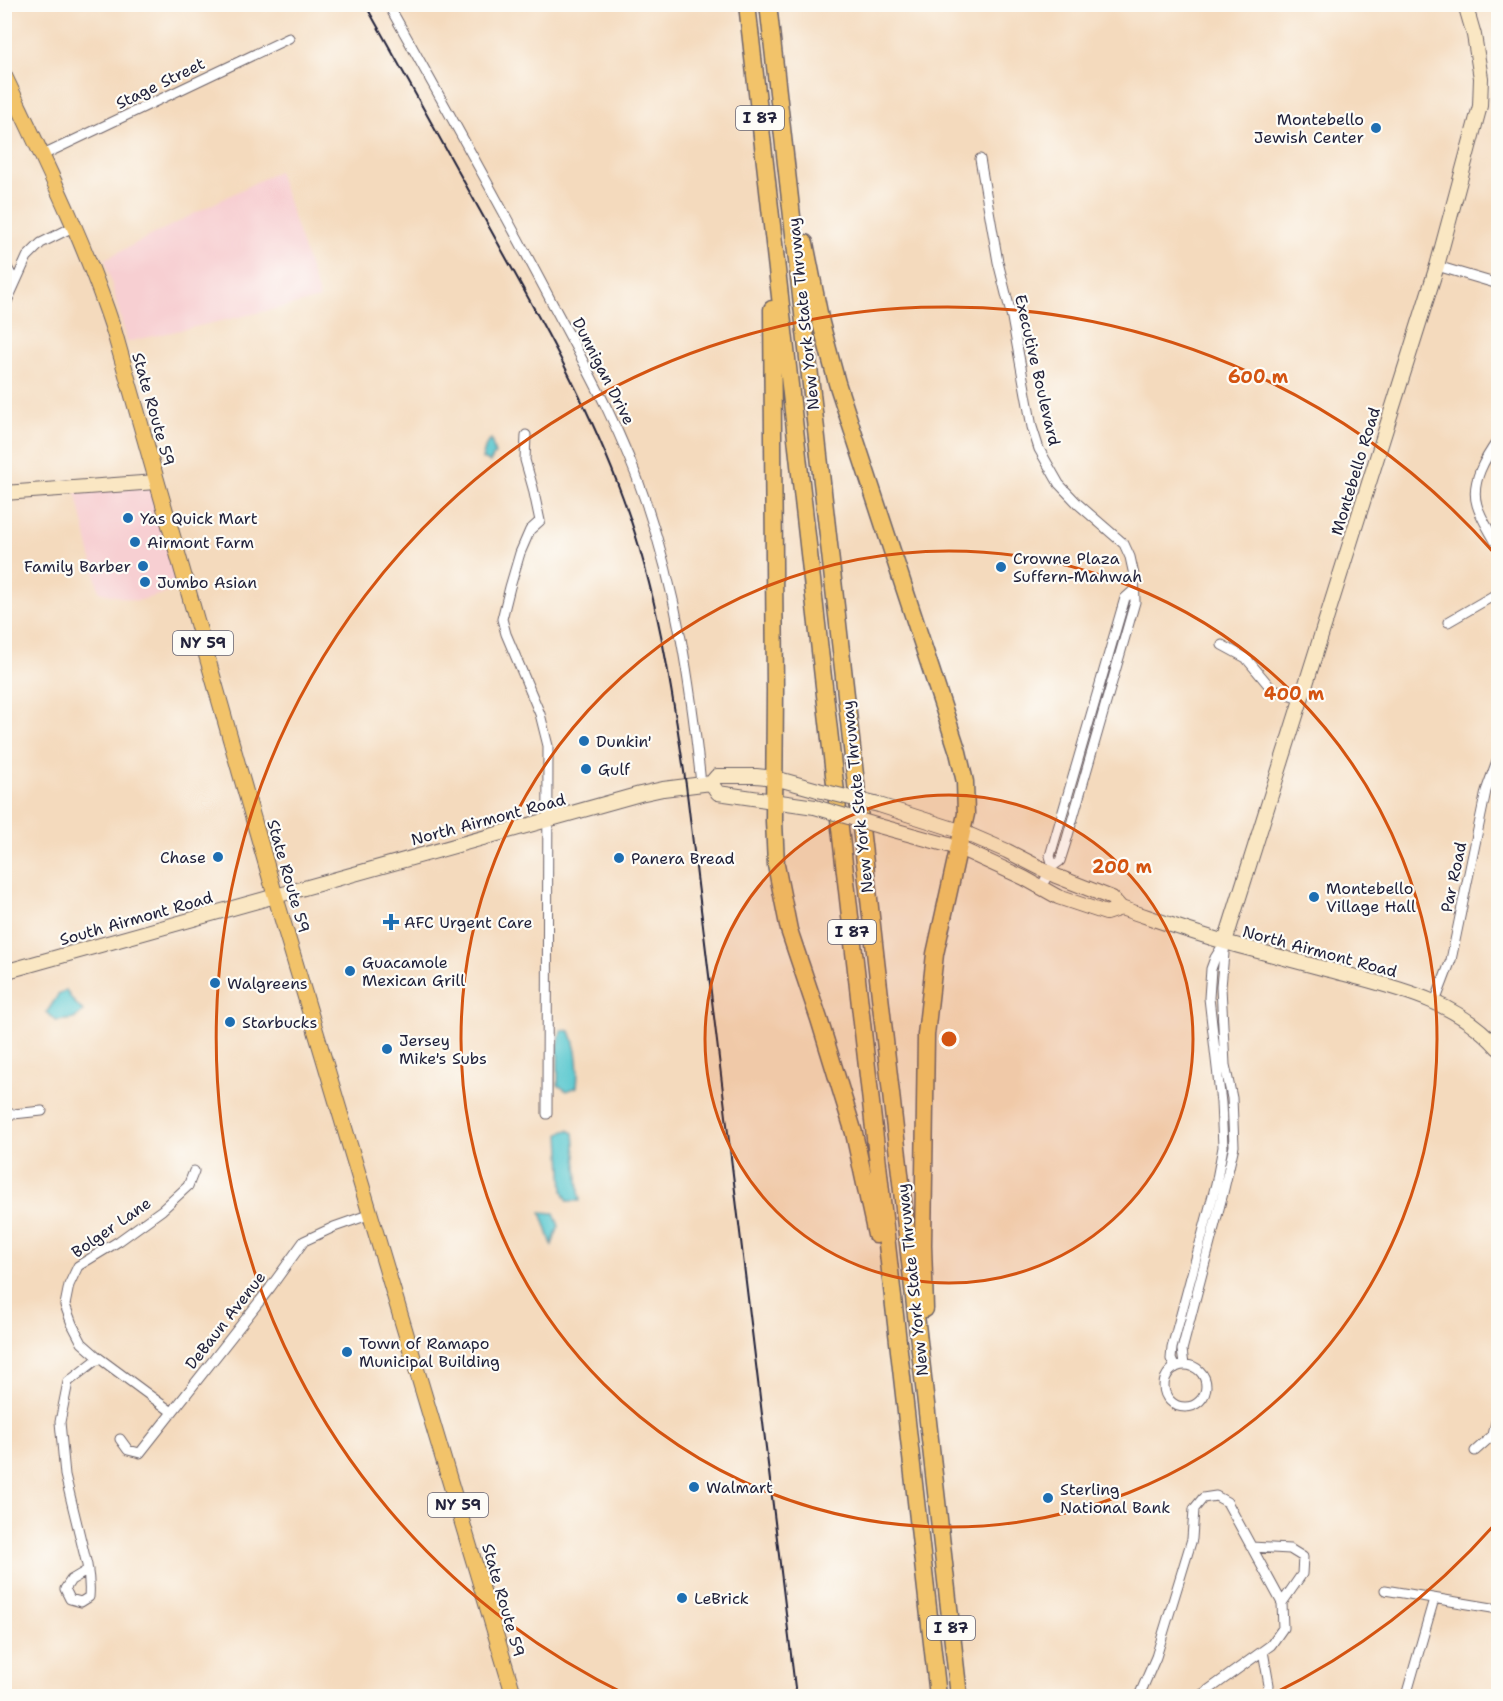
<svg xmlns="http://www.w3.org/2000/svg" width="1503" height="1701" font-family="'Shantell Sans',sans-serif">
	<style>
		.built { fill: #f7cfd2 }
		.water { fill: #5ac8cf; stroke: #3e7585; stroke-width: 1.5 }
		.lines { fill: none; stroke-linecap: round; stroke-linejoin: round }
		.street-casing { stroke: #6c6268; stroke-width: 11 }
		.secondary-casing { stroke: #6c6268; stroke-width: 16 }
		.primary-casing { stroke: #6c6268; stroke-width: 17 }
		.highway-casing { stroke: #6c6268; stroke-width: 19 }
		.street { stroke: #fff; stroke-width: 9 }
		.secondary { stroke: #fae7c3; stroke-width: 14 }
		.primary { stroke: #f2c36a; stroke-width: 15 }
		.highway { stroke: #f2c36a; stroke-width: 16 }
		.rail { stroke: #22223b; stroke-width: 2 }
		.secondary-bridge-casing { stroke: #6c6268; stroke-width: 16; stroke-linecap: butt }
		.secondary-bridge { stroke: #fae7c3; stroke-width: 14 }
		.ring { fill: none; stroke: #d45411; stroke-width: 3 }
		.poi-dot { fill: #1f6fb2; stroke: #fdfcf7; stroke-width: 2 }
		.labels { text-anchor: middle; stroke-width: 4.5; stroke-linejoin: round; paint-order: stroke }
		.shield { fill: #fdfcf7; stroke: #646373; stroke-width: 1.5 }
		.shield-label { font-size: 15px; font-weight: bold; fill: #22223b }
		.street-label { font-size: 16px; fill: #22223b; stroke: #fdfcf7 }
		.poi-label { font-size: 16px; fill: #22223b; stroke: #fdfcf7; text-anchor: start }
		.centre { fill: #d45411; stroke: #fdfcf7; stroke-width: 3 }
		.ring-label { font-size: 18px; text-anchor: middle; font-weight: bold; fill: #d45411; stroke: #fdfcf7; stroke-width: 4.5; stroke-linejoin: round; paint-order: stroke }
	</style>
	<rect width="100%" height="100%" fill="#fdfcf7"/>
	<filter id="ink" filterUnits="userSpaceOnUse"><feTurbulence type="fractalNoise" baseFrequency=".0167" numOctaves="2"/><feDisplacementMap in="SourceGraphic" scale="12" xChannelSelector="R" yChannelSelector="G"/><feConvolveMatrix kernelMatrix="1 2 1 2 8 2 1 2 1" color-interpolation-filters="sRGB"/></filter>
	<filter id="wash" filterUnits="userSpaceOnUse"><feTurbulence type="fractalNoise" baseFrequency=".008" numOctaves="4" result="noise"/><feDisplacementMap in="SourceGraphic" scale="24" xChannelSelector="R" yChannelSelector="G"/><feGaussianBlur stdDeviation="1.35" result="paint"/><feColorMatrix in="noise" values="0 0 0 0 0 0 0 0 0 0 0 0 0 0 0 0 0 1.4 0 .05"/><feComposite in="paint" operator="in"/></filter>
	<g filter="url(#wash)">
		<rect width="100%" height="100%" fill="#f4dabd"/>
		<path class="built" d="M278,171L320,299L127,342L105,259Z
			M152,486L181,589L137,601L99,592L76,491Z"/>
		<path class="water" d="M491,439L495,454L490,462L482,459L486,445Z
			M66,990L72,1000L83,1011L74,1019L56,1021L47,1012L58,995Z
			M561,1030L570,1031C577,1048 579,1068 577,1087L567,1091L558,1085V1046Z
			M568,1130L574,1133L580,1201H568L563,1191L560,1133Z
			M541,1212L554,1213L559,1226L552,1245Z"/>
	</g>
	<g filter="url(#ink)">
		<g class="lines">
			<defs>
				<path id="street" d="M388,4C443,102 498,200 550,299C585,365 621,429 645,500C677,593 691,686 701,784
					M43,155L289,38
					M980,159L998,262L1012,318L1032,427L1039,449L1059,484L1078,504L1124,544L1130,557L1134,575L1135,602L1066,842L1060,861L1053,866L1041,887
					M4,262L15,282
					M1437,266L1498,284
					M4,308L27,257L41,243L75,226
					M526,435L525,460L533,488L540,521L530,530L520,553L510,587L502,619L506,634L540,714L548,746L547,1114
					M1498,440C1486,457 1470,482 1477,505C1481,519 1492,534 1498,547
					M1448,622L1498,593
					M1222,645L1246,658L1271,688L1302,699
					M1053,866L1050,856L1125,598L1134,590
					M1435,1002L1451,960L1486,791L1498,758
					M4,1115L42,1111
					M1184,1365L1182,1350L1223,1193L1234,1146L1232,1098L1225,1065L1221,987L1225,942
					M1164 1386a21 21 0 1 1 42 0a21 21 0 1 1-42 0Z
					M1175,1368L1171,1359L1172,1348L1216,1184L1223,1147L1221,1103L1209,998L1211,969L1215,958L1225,942
					M172,1412L99,1358L82,1343L72,1324L65,1305L69,1285L78,1266L119,1241L162,1210L188,1186L194,1171
					M120,1439L128,1450L140,1453L270,1288L304,1241L334,1227L371,1214
					M1475,1451L1493,1435L1498,1414
					M1251,1547L1290,1549L1303,1557L1302,1574L1282,1603
					M88,1570L71,1580L65,1589L70,1599L81,1602L89,1597C90,1586 89,1576 87,1565L65,1475L60,1422L68,1382L99,1358
					M1385,1590L1498,1609
					M1263,1651L1269,1685L1267,1696
					M1139,1696L1156,1657L1192,1539L1194,1509L1203,1498L1216,1496L1227,1502L1282,1603L1283,1628L1271,1645L1200,1696
					M1406,1696L1434,1599"/>
				<path id="secondary" d="M4,493L156,482
					M711,783L718,793L815,807
					M879,805L963,832L1007,851L1056,876L1112,898L1121,908C1160,921 1199,935 1239,946C1274,955 1309,965 1345,974C1401,989 1458,1002 1498,1048
					M879,826L959,848L1024,878L1058,897L1106,913L1121,908
					M1225,942L1437,266L1480,106L1481,78L1474,35L1465,4
					M4,972L640,794L663,789L711,783L717,776H756L775,778L818,790"/>
				<path id="primary" d="M4,75C44,160 85,242 114,331L275,895L514,1696"/>
				<path id="highway" d="M747,4L938,1696
					M768,4L959,1696
					M805,243L821,323L837,383L958,752L965,782L966,814L935,954L926,1035L923,1245L925,1309
					M772,309L775,690L774,821L776,865L789,930L819,1019L854,1133L876,1235"/>
			</defs>
			<use href="#street" class="street-casing"/>
			<use href="#secondary" class="secondary-casing"/>
			<use href="#primary" class="primary-casing"/>
			<use href="#highway" class="highway-casing"/>
			<use href="#street" class="street"/>
			<use href="#secondary" class="secondary"/>
			<use href="#primary" class="primary"/>
			<use href="#highway" class="highway"/>
			<path class="rail" d="M365,4C412,87 458,171 504,254C548,333 592,413 623,498C657,591 672,688 686,785L796,1696"/>
			<defs>
				<path id="secondary-bridge" d="M818,790L879,805
					M815,807L879,826"/>
			</defs>
			<use href="#secondary-bridge" class="secondary-bridge-casing"/>
			<use href="#secondary-bridge" class="secondary-bridge"/>
		</g>
	</g>
	<circle cx="949" cy="1039" r="244" fill="#d45411" fill-opacity=".12"/>
	<g class="ring">
		<circle cx="949" cy="1039" r="244"/>
		<circle cx="949" cy="1039" r="488"/>
		<path d="M1496 1523A731 731 0 0 1 1269 1696M629 1696A731 731 0 1 1 1496 555"/>
	</g>
	<g class="poi-dot">
		<circle cx="1376" cy="128" r="6"/>
		<circle cx="128" cy="518" r="6"/>
		<circle cx="135" cy="542" r="6"/>
		<circle cx="143" cy="566" r="6"/>
		<circle cx="1001" cy="567" r="6"/>
		<circle cx="145" cy="582" r="6"/>
		<circle cx="584" cy="741" r="6"/>
		<circle cx="586" cy="769" r="6"/>
		<circle cx="218" cy="857" r="6"/>
		<circle cx="619" cy="858" r="6"/>
		<circle cx="1314" cy="897" r="6"/>
		<path d="M388 913h6v6h6v6h-6v6h-6v-6h-6v-6h6z"/>
		<circle cx="350" cy="971" r="6"/>
		<circle cx="215" cy="983" r="6"/>
		<circle cx="230" cy="1022" r="6"/>
		<circle cx="387" cy="1049" r="6"/>
		<circle cx="347" cy="1352" r="6"/>
		<circle cx="694" cy="1487" r="6"/>
		<circle cx="1048" cy="1498" r="6"/>
		<circle cx="682" cy="1598" r="6"/>
	</g>
	<g class="labels">
		<g class="shield">
			<rect x="736" y="106" width="48" height="24" rx="4.5"/>
			<rect x="173" y="631" width="60" height="24" rx="4.5"/>
			<rect x="828" y="920" width="48" height="24" rx="4.5"/>
			<rect x="428" y="1493" width="60" height="24" rx="4.5"/>
			<rect x="927" y="1616" width="48" height="24" rx="4.5"/>
		</g>
		<g class="shield-label">
			<text x="760" y="123">I 87</text>
			<text x="203" y="648">NY 59</text>
			<text x="852" y="937">I 87</text>
			<text x="458" y="1510">NY 59</text>
			<text x="951" y="1633">I 87</text>
		</g>
		<g class="street-label">
			<text transform="translate(160 83) rotate(-26)" y="6">Stage Street</text>
			<text transform="translate(803 314) rotate(-96)" y="6">New York State Thruway</text>
			<text transform="translate(1038 370) rotate(77)" y="6">Executive Boulevard</text>
			<text transform="translate(604 371) rotate(63)" y="6">Dunnigan Drive</text>
			<text transform="translate(154 409) rotate(74)" y="6">State Route 59</text>
			<text transform="translate(1355 471) rotate(-73)" y="6">Montebello Road</text>
			<text transform="translate(857 797) rotate(-96)" y="6">New York State Thruway</text>
			<text transform="translate(488 819) rotate(-15)" y="6">North Airmont Road</text>
			<text transform="translate(289 876) rotate(74)" y="6">State Route 59</text>
			<text transform="translate(1453 877) rotate(-78)" y="6">Par Road</text>
			<text transform="translate(136 918) rotate(-16)" y="6">South Airmont Road</text>
			<text transform="translate(1320 951) rotate(15)" y="6">North Airmont Road</text>
			<text transform="translate(111 1227) rotate(-35)" y="6">Bolger Lane</text>
			<text transform="translate(912 1280) rotate(-96)" y="6">New York State Thruway</text>
			<text transform="translate(225 1320) rotate(-52)" y="6">DeBaun Avenue</text>
			<text transform="translate(504 1600) rotate(74)" y="6">State Route 59</text>
		</g>
		<g class="poi-label">
			<text x="1364" y="125" text-anchor="end">Montebello<tspan x="1364" dy="18">Jewish Center</tspan></text>
			<text x="140" y="524">Yas Quick Mart</text>
			<text x="147" y="548">Airmont Farm</text>
			<text x="1013" y="564">Crowne Plaza<tspan x="1013" dy="18">Suffern-Mahwah</tspan></text>
			<text x="131" y="572" text-anchor="end">Family Barber</text>
			<text x="157" y="588">Jumbo Asian</text>
			<text x="596" y="747">Dunkin'</text>
			<text x="598" y="775">Gulf</text>
			<text x="206" y="863" text-anchor="end">Chase</text>
			<text x="631" y="864">Panera Bread</text>
			<text x="1326" y="894">Montebello<tspan x="1326" dy="18">Village Hall</tspan></text>
			<text x="404" y="928">AFC Urgent Care</text>
			<text x="362" y="968">Guacamole<tspan x="362" dy="18">Mexican Grill</tspan></text>
			<text x="227" y="989">Walgreens</text>
			<text x="242" y="1028">Starbucks</text>
			<text x="399" y="1046">Jersey<tspan x="399" dy="18">Mike's Subs</tspan></text>
			<text x="359" y="1349">Town of Ramapo<tspan x="359" dy="18">Municipal Building</tspan></text>
			<text x="706" y="1493">Walmart</text>
			<text x="1060" y="1495">Sterling<tspan x="1060" dy="18">National Bank</tspan></text>
			<text x="694" y="1604">LeBrick</text>
		</g>
	</g>
	<circle cx="949" cy="1039" r="9" class="centre"/>
	<g class="ring-label">
		<text x="1258" y="383">600 m</text>
		<text x="1294" y="700">400 m</text>
		<text x="1122" y="873">200 m</text>
	</g>
	<rect width="1503" height="1701" fill="none" stroke="#fdfcf7" stroke-width="24"/>
</svg>
